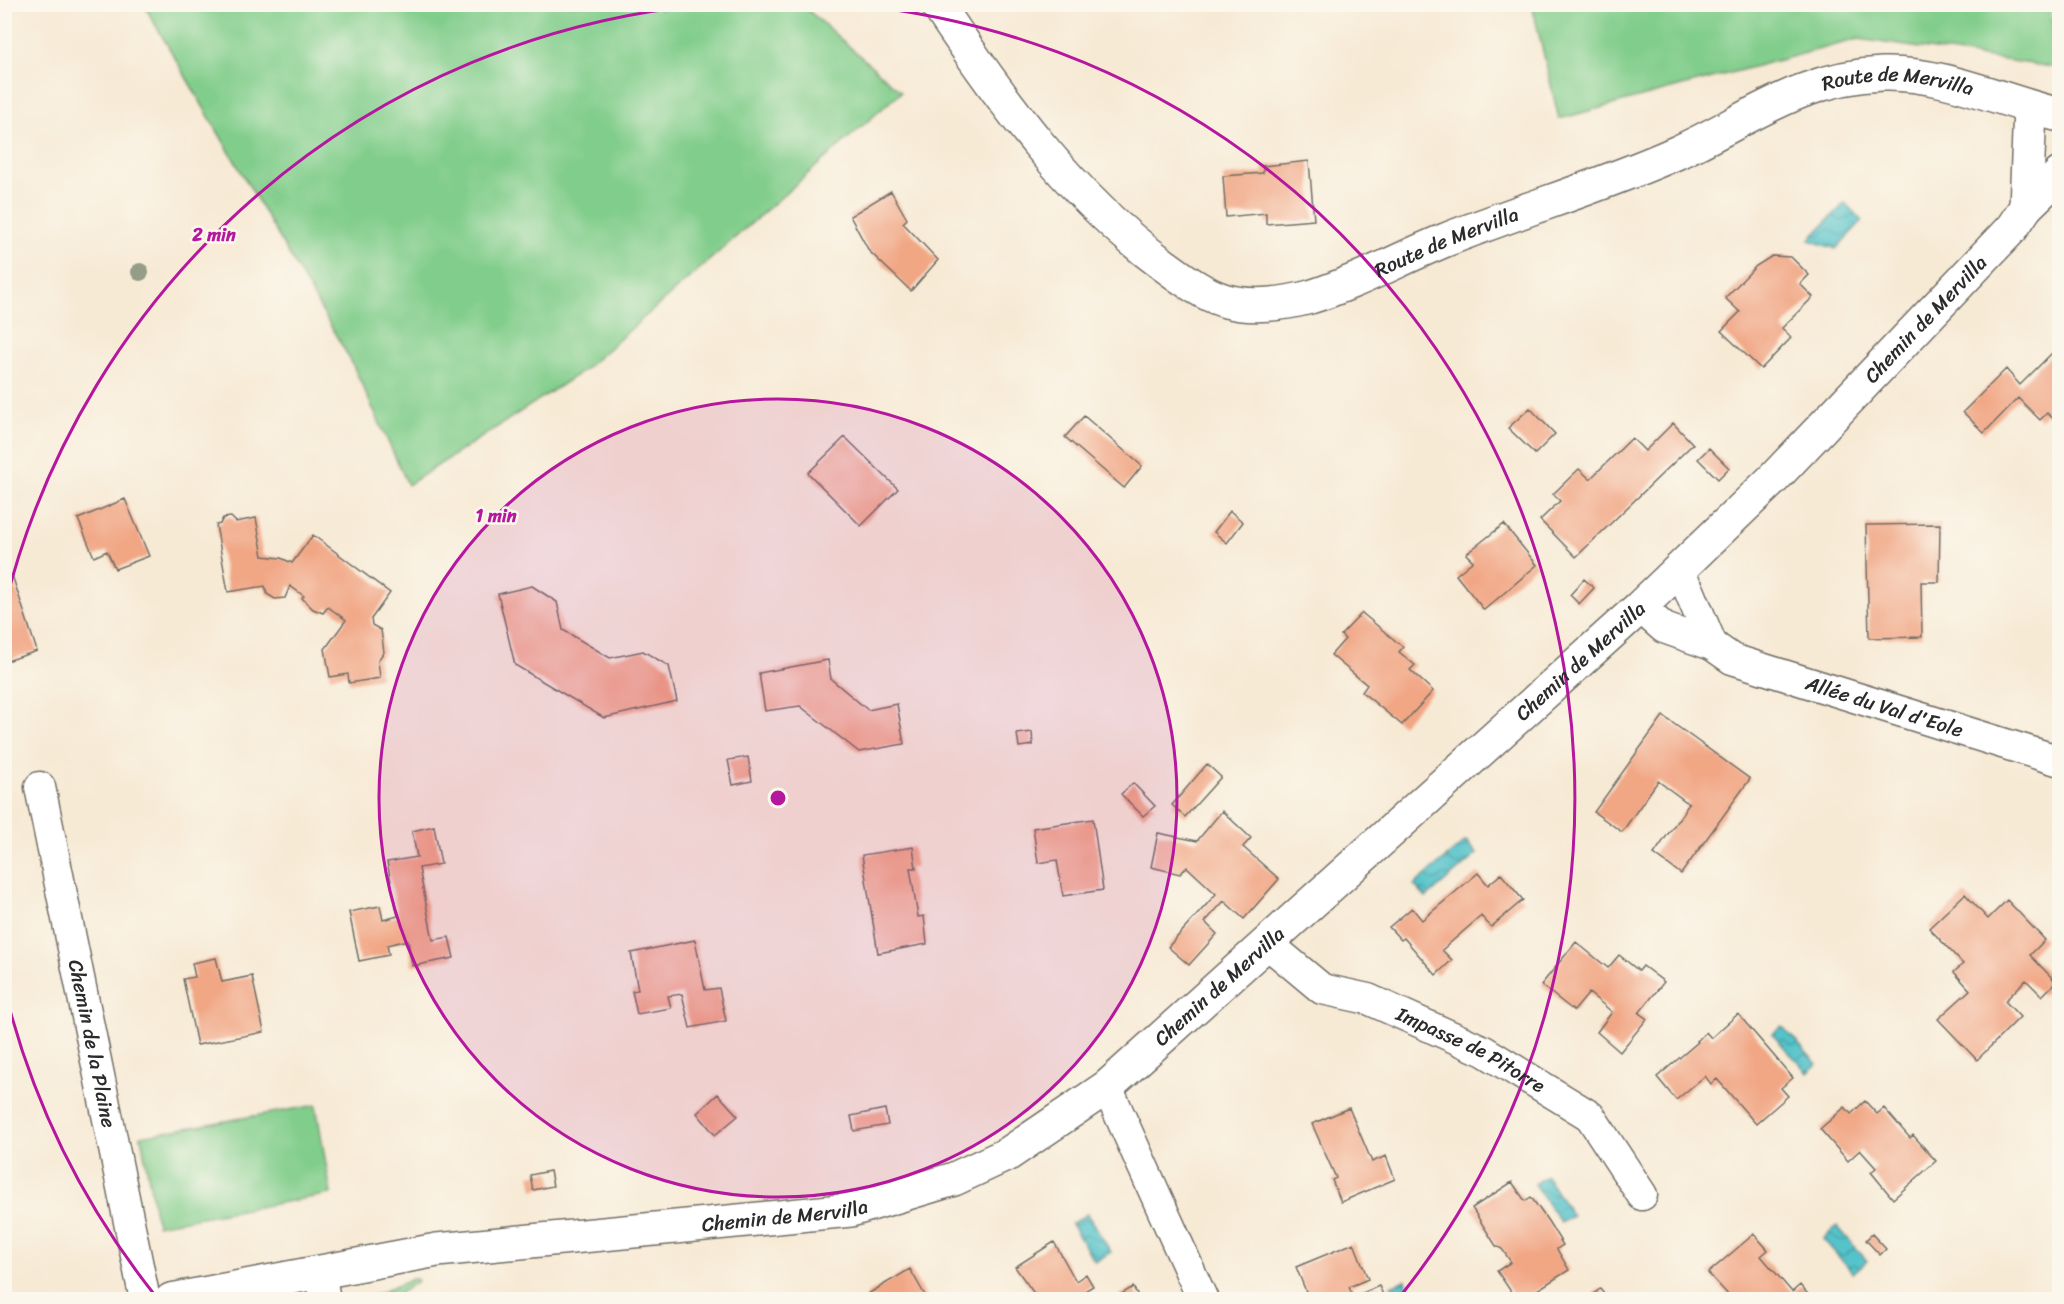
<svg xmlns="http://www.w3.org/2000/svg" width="2064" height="1304" font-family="Sriracha,sans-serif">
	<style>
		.grass { fill: #81cd8b; stroke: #567c5b; stroke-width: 1.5 }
		.water { fill: url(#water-waves); stroke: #40777a; stroke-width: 1.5 }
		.building { fill: #f1a684 }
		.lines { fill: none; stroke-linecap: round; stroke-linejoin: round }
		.minor-casing { stroke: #726e66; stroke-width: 33 }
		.tertiary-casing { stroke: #726e66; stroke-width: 36 }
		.minor { stroke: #fff; stroke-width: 30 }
		.tertiary { stroke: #fff; stroke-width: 33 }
		.tree { fill: #959c87 }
		.ring { fill: none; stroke: #b5179e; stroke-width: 3 }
		.labels { text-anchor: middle; stroke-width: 5; stroke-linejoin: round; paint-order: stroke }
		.street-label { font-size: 20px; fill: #2b2b2b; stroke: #fbf7ec }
		.centre { fill: #b5179e; stroke: #fbf7ec; stroke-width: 3 }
		.ring-label { font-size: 18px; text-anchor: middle; font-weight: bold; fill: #b5179e; stroke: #fbf7ec; stroke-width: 5; stroke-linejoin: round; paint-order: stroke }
	</style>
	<defs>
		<pattern id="water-waves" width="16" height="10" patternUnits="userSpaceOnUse" patternTransform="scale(1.5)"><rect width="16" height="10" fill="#55c3ca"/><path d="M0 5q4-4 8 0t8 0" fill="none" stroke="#479fa4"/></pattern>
	</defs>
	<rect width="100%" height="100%" fill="#fbf7ec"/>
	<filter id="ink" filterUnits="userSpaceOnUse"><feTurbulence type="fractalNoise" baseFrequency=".0167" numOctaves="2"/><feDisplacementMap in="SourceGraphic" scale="12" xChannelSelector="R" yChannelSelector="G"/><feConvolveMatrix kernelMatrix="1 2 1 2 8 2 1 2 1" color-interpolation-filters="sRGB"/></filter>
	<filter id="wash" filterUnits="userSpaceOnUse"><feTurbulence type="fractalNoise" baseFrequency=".008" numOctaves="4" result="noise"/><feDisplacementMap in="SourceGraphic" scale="24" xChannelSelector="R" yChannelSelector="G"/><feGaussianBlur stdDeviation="1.35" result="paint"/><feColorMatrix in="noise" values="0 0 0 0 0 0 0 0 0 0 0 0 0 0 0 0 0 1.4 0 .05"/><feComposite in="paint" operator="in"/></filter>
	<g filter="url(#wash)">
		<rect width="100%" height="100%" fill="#f7ead5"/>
		<path class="grass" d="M656,5L661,10L666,4L802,5L901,92L583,371L408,485L351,361L144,5Z
			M1532,5H2048L2059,43V68L1858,39L1559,119Z
			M316,1105L331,1194L157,1225L141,1136Z
			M415,1278L418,1281L391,1299H367Z"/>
		<path class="water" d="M1845,203L1862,221L1836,249L1809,240Z
			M1466,841L1477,854L1426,898L1414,885Z
			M1782,1026L1817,1064L1808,1073L1772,1034Z
			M1546,1176L1572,1216L1561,1223L1534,1184Z
			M1087,1214L1111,1252L1095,1262L1071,1224Z
			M1837,1226L1867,1261L1853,1273L1823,1239Z
			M1405,1280L1413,1299H1397L1391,1286Z"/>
		<g id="blocks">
			<path class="building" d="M1309,161L1314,220L1266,224V213L1226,217L1223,176L1263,173V166Z
				M891,191L907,219L903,223L938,260L911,291L869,251L850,216Z
				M1772,256L1791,257L1809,275L1800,284L1813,297L1782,328L1791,338L1761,369L1721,331L1740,312L1725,298L1756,266Z
				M2060,345V425L2047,413L2040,420L2018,398L1984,433L1963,412L2006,369L2020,385Z
				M1530,408L1555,434L1535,454L1508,428Z
				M1084,416L1142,466L1124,488L1065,437Z
				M1673,423L1693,444L1576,557L1540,520L1560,501L1553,494L1579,469L1590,479L1632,438L1645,451Z
				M845,437L898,489L861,526L808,473Z
				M1709,448L1729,468L1718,479L1698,459Z
				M125,499L149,556L115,569L107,551L94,557L78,519Z
				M1230,511L1243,522L1227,543L1214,532Z
				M231,517L236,522L256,518L263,556L281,558L292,563L313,535L390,593L371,619L372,625L381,630L384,652L378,660L380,678L349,683L348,674L330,677L325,649L346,620L328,607L323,613L313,609L302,598L304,596L290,586L285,598L275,599L267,594L265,586L228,592L216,525L220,524L223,518Z
				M1504,524L1537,565L1484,610L1456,575L1473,561L1466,554Z
				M1940,524L1939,582H1921L1922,637L1869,638L1866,525Z
				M12,575L37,651L4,662V577Z
				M1584,579L1594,588L1579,604L1570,595Z
				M532,586L557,602L563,630L610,658L643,651L669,666L677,701L604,718L515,665L498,594Z
				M1362,613L1403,647L1399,652L1415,665L1410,670L1433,691L1402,725L1362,692L1367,685L1331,655L1345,639L1341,635Z
				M828,660L831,679L868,710L897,704L904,744L859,752L800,706L765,711L759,673Z
				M1663,716L1750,779L1681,874L1654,854L1689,804L1658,781L1622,832L1594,812Z
				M1032,732L1033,745L1019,747L1017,734Z
				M748,757L752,781L733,785L728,760Z
				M1207,764L1221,777L1185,817L1172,805Z
				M1133,783L1155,806L1143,816L1121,794Z
				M1222,811L1251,838L1243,847L1279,879L1244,919L1224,901L1205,922L1217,934L1189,965L1168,947L1216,894L1187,867L1180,874L1151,867L1158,833L1197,841Z
				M1093,819L1103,890L1063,896L1057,860L1038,863L1033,828Z
				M434,826L441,864L419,868L433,940L449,937L454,958L412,966L408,940L387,945L389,955L359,961L349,912L380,906L383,920L398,916L387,862L417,857L412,831Z
				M913,847L916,868H910L918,917L924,916L927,944L878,953L862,855Z
				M1478,873L1488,885L1501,874L1523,900L1491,927L1481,916L1442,950L1452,960L1436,975L1404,938L1401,940L1389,927L1412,908L1422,920Z
				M1965,894L1988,919L2007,900L2045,940L2030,955L2056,982L2042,996L2026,980L2005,1001L2020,1017L1977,1060L1938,1019L1970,990L1954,972L1963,964L1929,928Z
				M695,940L705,990L719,988L726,1021L690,1028L682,994L668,996L671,1008L637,1014L632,991L638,990L631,953Z
				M1576,942L1608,968L1619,955L1639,971L1643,966L1664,982L1639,1013L1647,1019L1620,1052L1597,1032L1612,1012L1606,1007L1589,993L1574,1011L1541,985Z
				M216,958L222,982L252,976L264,1032L197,1045L183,979L195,977L192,963Z
				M1738,1014L1793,1078L1781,1088L1788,1096L1756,1124L1717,1079L1711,1084L1705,1076L1676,1100L1657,1077L1698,1042L1697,1041L1706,1032L1711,1038Z
				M718,1094L738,1116L715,1135L697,1113Z
				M1865,1101L1877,1114L1884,1108L1910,1138L1913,1135L1936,1161L1893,1199L1871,1172L1876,1168L1860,1150L1848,1161L1820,1129L1845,1107L1851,1114Z
				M1349,1108L1372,1162L1386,1156L1395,1179L1341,1202L1332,1180L1336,1178L1312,1124Z
				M885,1109L888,1125L854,1131L851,1116Z
				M550,1171L553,1186L533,1190L530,1175Z
				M1512,1182L1525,1201L1531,1197L1548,1221L1563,1245L1557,1249L1569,1270L1523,1299H1516L1497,1271L1511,1262L1502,1249L1496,1246L1472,1208Z
				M1754,1234L1768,1250L1761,1256L1792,1292L1800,1285L1812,1299H1732L1708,1273Z
				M1872,1234L1886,1249L1880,1255L1866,1240Z
				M1054,1242L1076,1281L1086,1274L1093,1286L1083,1292L1087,1299H1038L1015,1267Z
				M1354,1243L1368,1279L1349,1287L1353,1297L1379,1286L1385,1299H1309L1296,1267Z
				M910,1269L927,1299H869L866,1295Z
				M1133,1287L1140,1299H1113Z
				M1600,1289L1608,1299H1587Z"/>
		</g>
	</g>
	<g filter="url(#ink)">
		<use href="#blocks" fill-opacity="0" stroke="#726e66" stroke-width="1.5"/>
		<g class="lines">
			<defs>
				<g id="minor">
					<path d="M1677,571L1689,590L1712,645"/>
					<path id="s1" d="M1640,607L1664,628L1712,645L1732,659L2060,761"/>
					<path id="s2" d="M40,787L145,1300"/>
					<path id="s3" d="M1268,944L1322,989L1368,999L1484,1051L1590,1116L1642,1195"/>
					<path d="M1107,1087L1203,1300"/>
					<path d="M320,1271L325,1300"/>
				</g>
				<g id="tertiary">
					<path id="s4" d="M937,4C1001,100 1070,196 1164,265C1183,279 1203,294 1226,301C1252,308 1285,304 1310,297C1356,283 1399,259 1443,241C1520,210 1600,187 1676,153C1747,121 1800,77 1882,74C1943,72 2001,101 2060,115"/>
					<path d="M2026,207L2030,108"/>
					<path id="s5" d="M171,1300L437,1250L851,1210L954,1179L1008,1154L1107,1087L1640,607L1773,479L2012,228L2026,207L2060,174"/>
				</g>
			</defs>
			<use href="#minor" class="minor-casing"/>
			<use href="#tertiary" class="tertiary-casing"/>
			<use href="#minor" class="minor"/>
			<use href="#tertiary" class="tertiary"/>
		</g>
		<circle class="tree" cx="140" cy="272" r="9"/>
	</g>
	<circle cx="778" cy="798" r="399" fill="#b5179e" fill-opacity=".12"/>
	<g class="ring">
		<circle cx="778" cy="798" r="399"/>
		<path d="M154 1294A797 797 0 0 1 5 991M5 605A797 797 0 0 1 702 5M854 5A797 797 0 0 1 1402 1294"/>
	</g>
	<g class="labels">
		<g class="street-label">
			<text dy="7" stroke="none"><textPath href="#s4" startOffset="1137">Route de Mervilla</textPath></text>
			<text dy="7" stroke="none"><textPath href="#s4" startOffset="652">Route de Mervilla</textPath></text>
			<text dy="7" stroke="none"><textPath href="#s5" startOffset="2096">Chemin de Mervilla</textPath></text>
			<text dy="7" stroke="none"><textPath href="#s5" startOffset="1610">Chemin de Mervilla</textPath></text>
			<text dy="7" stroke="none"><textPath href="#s1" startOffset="267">Allée du Val d'Eole</textPath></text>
			<text dy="7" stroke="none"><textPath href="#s5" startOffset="1124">Chemin de Mervilla</textPath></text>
			<text dy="7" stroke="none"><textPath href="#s2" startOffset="262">Chemin de la Plaine</textPath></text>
			<text dy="7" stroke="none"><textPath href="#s3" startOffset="232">Impasse de Pitorre</textPath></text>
			<text dy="7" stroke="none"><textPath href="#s5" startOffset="620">Chemin de Mervilla</textPath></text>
		</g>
	</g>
	<circle cx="778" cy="798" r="9" class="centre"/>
	<g class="ring-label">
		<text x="214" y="241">2 min</text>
		<text x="496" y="522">1 min</text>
	</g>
	<rect width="2064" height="1304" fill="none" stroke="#fbf7ec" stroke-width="24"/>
</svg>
